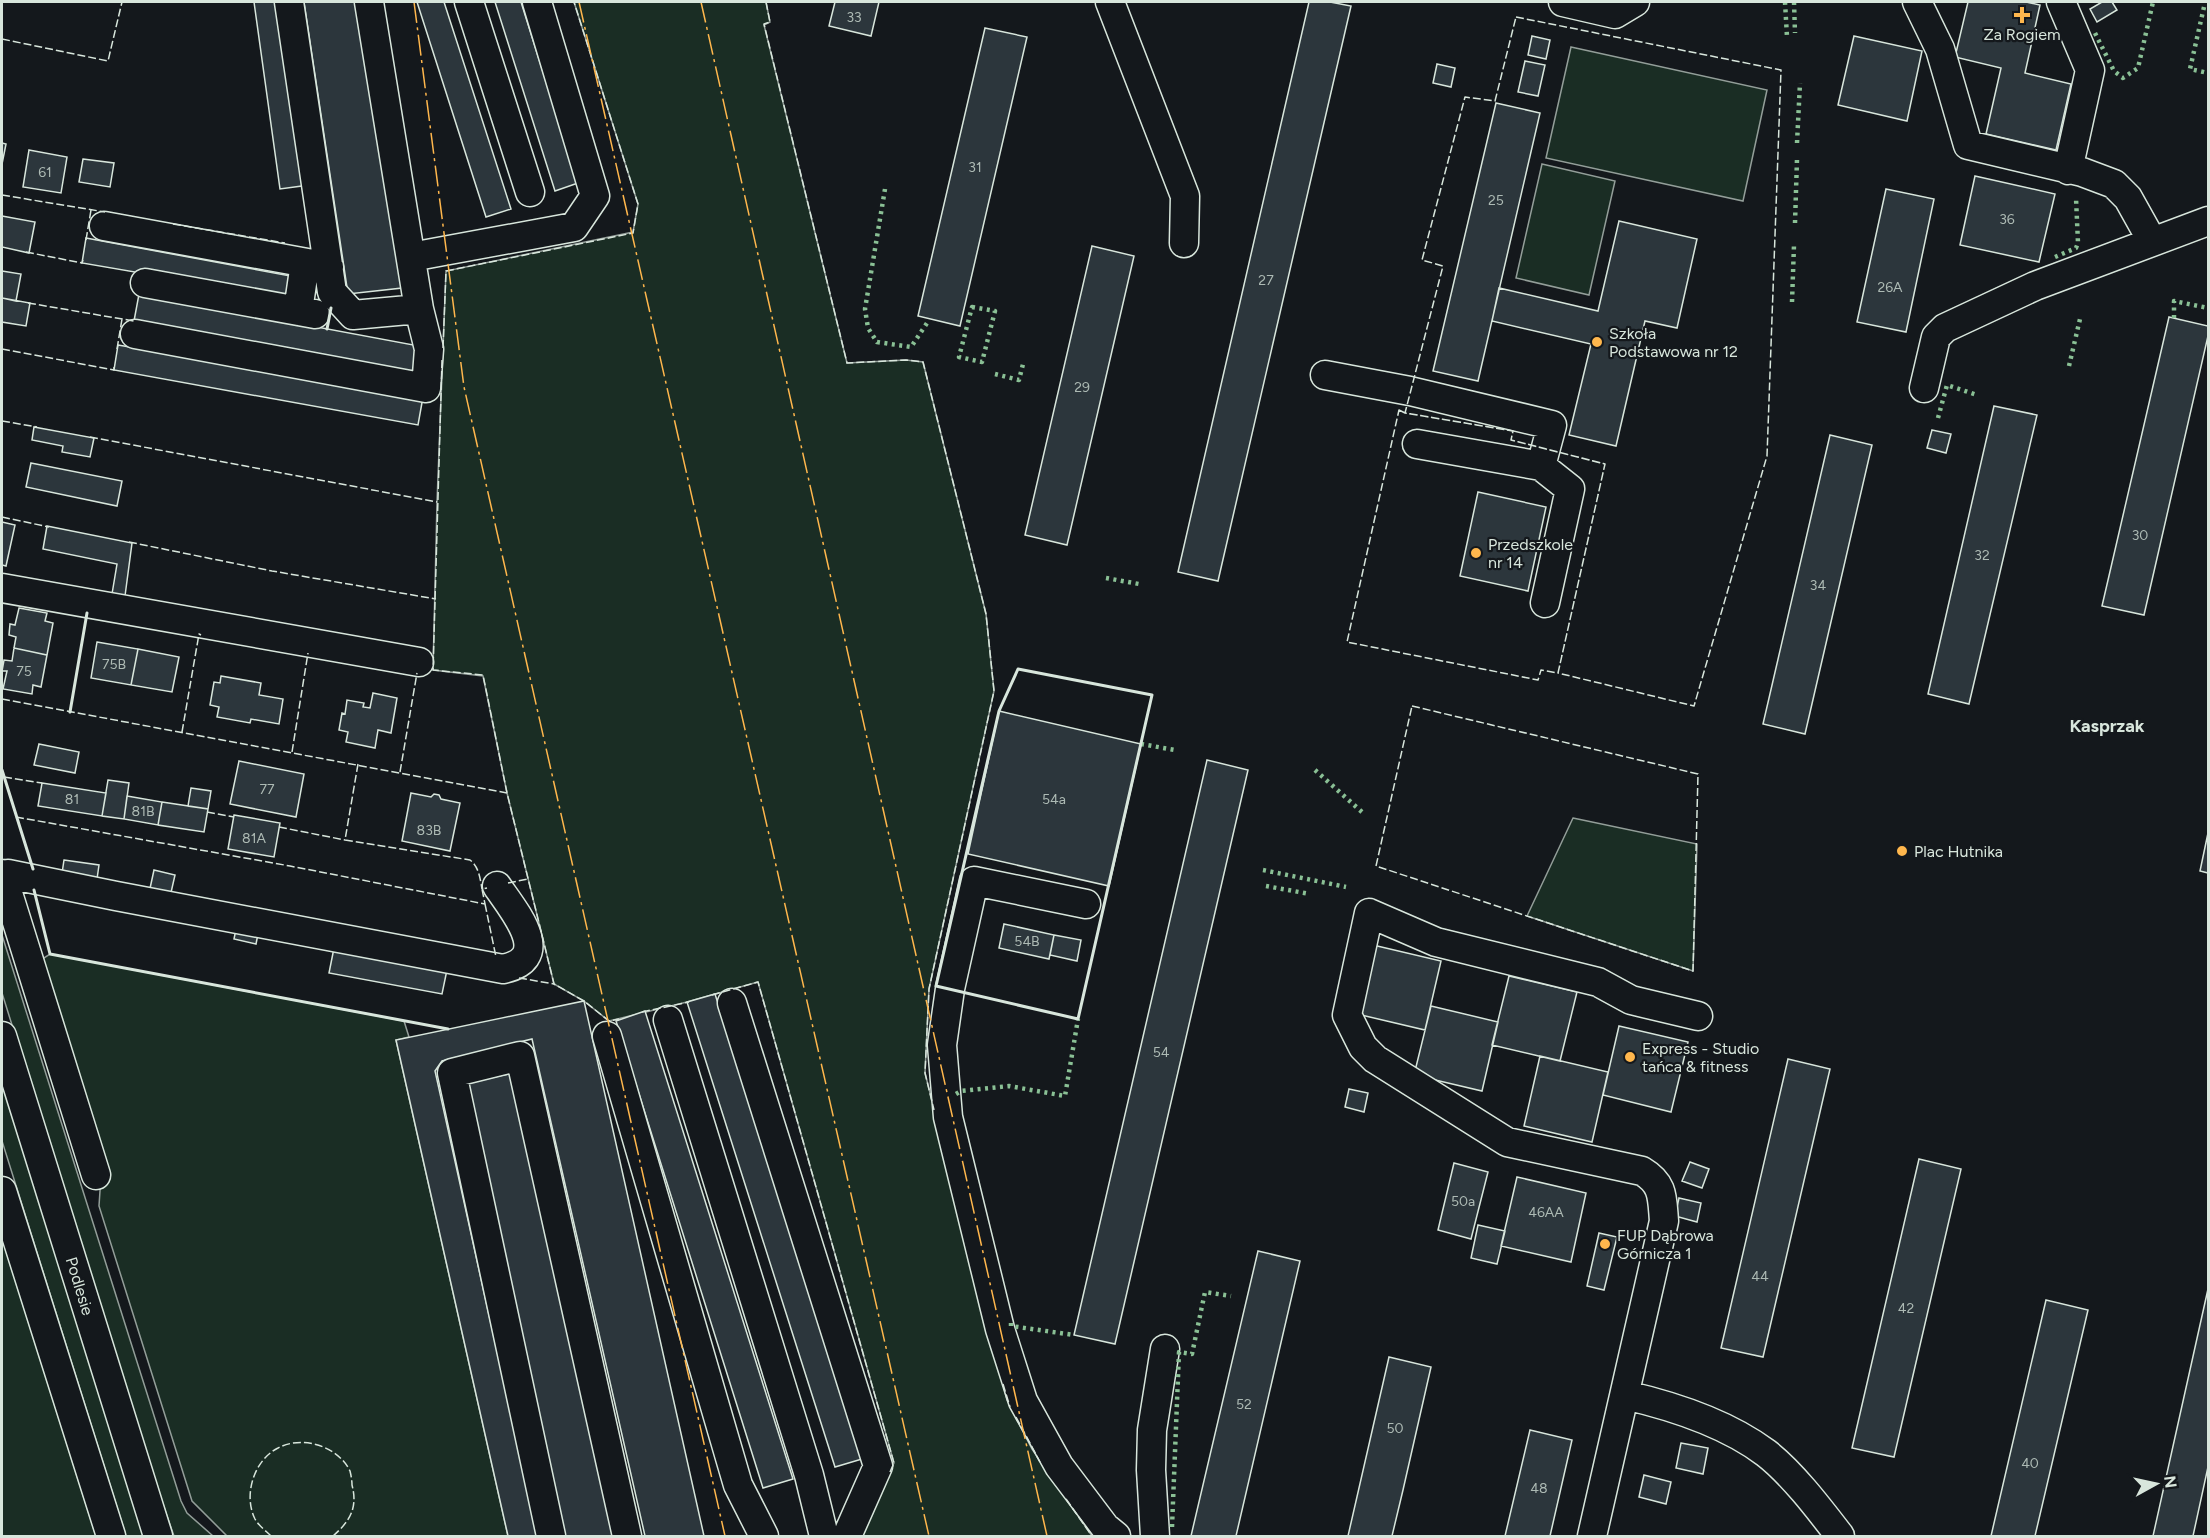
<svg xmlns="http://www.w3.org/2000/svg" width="2210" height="1538" font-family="Figtree,sans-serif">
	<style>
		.green { fill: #1a2d24; stroke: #939e99; stroke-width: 1.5 }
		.building { fill: #2c363c; stroke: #d8e6dc; stroke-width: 1.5 }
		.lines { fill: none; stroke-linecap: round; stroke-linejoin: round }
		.minor-casing { stroke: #d8e6dc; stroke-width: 31 }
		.minor { stroke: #14181c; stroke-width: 28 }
		.hedge { stroke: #8ac095; stroke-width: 4.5; stroke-dasharray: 3 4.5; stroke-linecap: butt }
		.fence { stroke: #d8e6dc; stroke-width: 1.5; stroke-dasharray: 8 3; stroke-linecap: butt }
		.wall { stroke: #d8e6dc; stroke-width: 3 }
		.power { stroke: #ffb74d; stroke-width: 1.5; stroke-dasharray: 21 4.5 3 4.5; stroke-linecap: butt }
		.poi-dot { fill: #ffb74d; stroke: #14181c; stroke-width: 2 }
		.labels { text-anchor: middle; stroke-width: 4.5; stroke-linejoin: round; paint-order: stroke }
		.number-label { font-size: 14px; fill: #adbab4 }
		.poi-label { font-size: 16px; fill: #d8e6dc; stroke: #14181c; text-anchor: start }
		.street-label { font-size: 16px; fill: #d8e6dc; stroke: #14181c }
		.neighbourhood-label { font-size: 18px; font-weight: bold; fill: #d8e6dc; stroke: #14181c }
	</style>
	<rect width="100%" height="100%" fill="#14181c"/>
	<path class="green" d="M574,2H766L770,22L764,25L847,363L906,360L923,362L986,614L994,691L929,989L925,1073L1007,1400L1032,1449L1092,1536H859L894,1463L758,982L687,1002L609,1021L584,1001L554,984L507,793L483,676L433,670L437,502L446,271L633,232L638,204Z
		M1571,47L1767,90L1743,201L1546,158Z
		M1542,164L1615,181L1589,295L1516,278Z
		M1573,818L1697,844L1693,971L1527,916Z
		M2,935L181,1501L187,1513L213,1536H174L152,1473L2,993Z
		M50,954L404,1021L409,1037L396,1040L508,1536H227L192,1501L99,1206L101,1176L36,963Z
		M2,1082L145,1536H126L2,1141Z
		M2,1238L96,1536H2Z"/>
	<path class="building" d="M254,2H282L309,185L280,189Z
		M304,2H356L402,288L348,294Z
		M417,2H444L511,209L486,217Z
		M495,2H521L578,183L555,191Z
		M835,2H879L871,36L829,26Z
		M1309,2H1330L1351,6L1218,581L1178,572Z
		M1968,2H2026L2040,5L2025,73L2071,84L2056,150L1986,134L2001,68L1955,57Z
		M2102,2H2112L2117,10L2097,22L2090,9Z
		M985,28L1027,37L960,326L918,316Z
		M1532,36L1550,40L1546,59L1528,55Z
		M1854,36L1922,51L1907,121L1838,105Z
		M1525,61L1545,65L1538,96L1518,92Z
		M1437,64L1455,68L1451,87L1433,83Z
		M1496,103L1540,113L1478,381L1433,371Z
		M2,143L6,144L2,164Z
		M29,150L67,157L61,193L23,187Z
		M83,159L114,163L110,187L79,182Z
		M1975,176L2055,194L2039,262L1960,245Z
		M1886,189L1934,199L1906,332L1857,322Z
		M2,216L35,222L29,253L2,247Z
		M1619,221L1697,239L1677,328L1645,321L1616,446L1569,435L1591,344L1492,321L1499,288L1598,311Z
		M86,238L296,277L292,299L82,263Z
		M1092,246L1134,256L1067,545L1025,535Z
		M2,271L21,274L16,301L2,298Z
		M139,294L419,346L414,373L134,321Z
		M2,298L30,303L26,326L2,322Z
		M2169,317L2208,326V336L2144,615L2102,606Z
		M118,345L423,397L418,425L114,370Z
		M1994,406L2037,415L1969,704L1928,694Z
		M34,427L94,438L90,457L62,452L63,446L32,440Z
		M1932,430L1951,434L1946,453L1927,448Z
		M1830,435L1872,445L1805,734L1763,724Z
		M31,463L122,481L117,506L26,487Z
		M1478,492L1546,507L1528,591L1460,576Z
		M2,522L15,525L6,566L2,565Z
		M47,526L132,543L125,596L112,594L117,564L43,549Z
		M19,608L47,613L45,621L53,623L47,655L14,648L16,637L9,635L10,624L15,625Z
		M97,642L138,649L131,685L91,678Z
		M14,648L47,655L41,687L33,685L32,694L3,689L7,671H2L4,660L12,661Z
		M138,649L179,657L172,692L131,685Z
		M221,676L261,683L259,695L283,699L279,724L251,719L250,723L217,717L219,707L210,705L214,682L220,683Z
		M373,693L397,698L391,733L378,730L375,748L346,742L348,732L339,730L342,713L345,714L347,700L364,703L363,707L370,708Z
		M999,711L1141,744L1109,886L968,854Z
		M39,744L79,752L75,773L34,765Z
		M1207,760L1248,770L1115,1344L1074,1335Z
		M239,761L304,774L296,817L230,804Z
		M108,780L129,783L124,819L102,816Z
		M42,783L106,793L102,816L38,806Z
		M191,788L211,791L208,809L188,806Z
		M411,793L431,797L434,794L439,795L441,799L460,803L450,851L402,841Z
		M127,796L162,802L158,825L124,819Z
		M162,802L208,809L204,832L158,825Z
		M234,815L280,823L274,857L228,849Z
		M2208,833V873L2200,871Z
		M64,860L99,865L96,886L61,880Z
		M154,870L175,875L170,897L149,893Z
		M237,924L259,929L256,944L234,939Z
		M1004,924L1054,935L1049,959L999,948Z
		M1054,935L1081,940L1077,961L1050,955Z
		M335,943L448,965L442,994L329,973Z
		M1373,945L1441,961L1425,1030L1357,1014Z
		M1509,976L1577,992L1560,1061L1492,1045Z
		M715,994L862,1459L835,1467L687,1002Z
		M584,1001L704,1536H645L532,1039L442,1061L435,1071L538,1536H508L396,1040Z
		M1431,1006L1498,1022L1482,1091L1414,1075Z
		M645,1011L793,1479L763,1488L616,1021Z
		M1619,1026L1688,1042L1671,1112L1603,1095Z
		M1540,1056L1608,1072L1592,1142L1524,1126Z
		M1788,1059L1830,1069L1763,1357L1721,1348Z
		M514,1073L617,1536H561L465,1083Z
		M1349,1089L1368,1093L1364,1112L1345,1107Z
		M1919,1159L1961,1169L1894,1457L1852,1448Z
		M1690,1162L1709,1169L1702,1188L1682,1181Z
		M1454,1163L1488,1172L1471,1239L1438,1230Z
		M1517,1177L1586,1193L1571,1262L1501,1246Z
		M1679,1198L1701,1203L1697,1222L1675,1216Z
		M1478,1225L1505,1231L1497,1264L1471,1258Z
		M1599,1233L1617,1237L1604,1290L1587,1286Z
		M1258,1251L1300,1261L1236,1536H1191Z
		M2208,1289V1467L2193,1536H2153Z
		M2046,1300L2088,1310L2035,1536H1991Z
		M1389,1357L1431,1367L1403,1490L1392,1536H1348Z
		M1530,1430L1572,1440L1550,1536H1505Z
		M1681,1443L1708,1448L1703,1474L1676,1468Z
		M1644,1475L1671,1482L1666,1504L1639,1497Z"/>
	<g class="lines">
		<defs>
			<path id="minor" d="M289,2L332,292L353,315L419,309L369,2
				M469,2L530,192
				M1110,2L1185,196L1184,243
				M1563,2L1615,14L1635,2
				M1917,2L1940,49L1968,145L2082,172L2114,184L2128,198L2152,241
				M2061,2L2090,70L2068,170
				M104,226L329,267
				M411,257L574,227L595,196L537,2
				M145,283L315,314
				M298,311L305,263
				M135,334L426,388L429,349L419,309
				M1325,375L1410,391L1552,425L1541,466L1570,489L1545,603
				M1924,388L1936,337L1945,328L2035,286L2208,221
				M1417,444L1541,466
				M2,588L419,662
				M2,874L96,1175
				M2,875L8,874L116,896L503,969C555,958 514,911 497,886
				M1086,904L974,881L950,989L942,1045L948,1117L1000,1329L1023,1401L1059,1466L1105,1527L1116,1536
				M732,1003L878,1466L847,1536
				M668,1020L809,1475L824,1536
				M2,1036L158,1536
				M607,1036L738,1485L764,1536
				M2,1191L111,1536
				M1625,1395C1673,1406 1726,1423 1766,1453C1792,1473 1820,1510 1840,1536
				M551,1536L452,1073L520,1056L627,1536
				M1155,1536L1151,1470L1152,1430L1165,1349
				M1592,1536L1664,1221C1662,1198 1664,1184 1642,1171L1507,1142L1375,1059L1363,1047L1347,1015L1369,913L1436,942L1598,982L1631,1000L1698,1016"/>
		</defs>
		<use href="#minor" class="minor-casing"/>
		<use href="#minor" class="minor"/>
		<path class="hedge" d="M1785,2L1787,37
			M1794,2L1795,33
			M2204,7L2190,69L2208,73
			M2095,33L2114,71L2123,78L2138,68L2153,2
			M1797,143L1800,83
			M885,189L865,309L868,328L877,342L911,347L927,323
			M1795,223L1797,159
			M2055,257L2076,248L2078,243L2076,198
			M1792,302L1794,245
			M972,307L995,311L982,362L959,357Z
			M2174,318V301L2208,308
			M2069,366L2080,319
			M995,374L1019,380L1023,364
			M1938,418L1947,385L1977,395
			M1106,578L1139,584
			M1141,744L1175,750
			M1315,770L1363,813
			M1263,870L1346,887
			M1266,886L1310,894
			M956,1094L961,1091L1009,1086L1065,1096L1078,1019
			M1011,1323V1326L1074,1335
			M1172,1527L1179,1352L1192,1354L1205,1292L1231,1296"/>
		<path class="fence" d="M766,2L770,22L764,24L847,363L906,360L923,362L986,614L994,691L929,989L925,1073L934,1110
			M1516,17L1781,70L1767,456L1694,706L1558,673L1605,464L1511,440L1513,431L1405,413L1443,266L1422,260L1465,97L1495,101Z
			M2,39L108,61L122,2
			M2,195L105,212
			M173,224L285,243
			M86,240L91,210
			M26,252L82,263L83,260
			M28,303L134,321
			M443,348L446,271L633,233L638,204L574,2
			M2,349L114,370V367
			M117,349L122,319
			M442,360L433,670L483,675L507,793L554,984L584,1001L609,1021L619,1019
			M1399,410L1405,413L1513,431L1511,440L1605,464L1558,673L1541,670L1538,680L1347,642Z
			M2,421L37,427
			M90,437L437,502
			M2,517L49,527
			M129,542L272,571L436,599
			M2,699L507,793
			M1412,706L1698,774L1693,971L1376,866Z
			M182,732L199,634L201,635
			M292,752L308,653
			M358,764L345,840L470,860C479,867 480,878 482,889
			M400,772L417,673
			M4,777L42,783
			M207,812L234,817
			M16,817L290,866L485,904L482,889L487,888
			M279,827L345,840
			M508,883L528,879
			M485,904L496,957
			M519,978L554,984
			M712,995L758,982L894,1463L890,1472
			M642,1012L689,1002
			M1003,1384L1010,1407
			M1016,1417L1040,1462
			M1066,1499L1092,1536
			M271,1536C266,1531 259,1526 255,1519C243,1495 254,1460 278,1448C302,1435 338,1446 350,1471C351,1475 352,1480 352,1485C358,1508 350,1521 333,1536"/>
		<path class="wall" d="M327,329L331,308
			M1018,669L1152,695L1078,1019L936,986L999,711Z
			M70,712L87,613
			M2,770L33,869
			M34,890L50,954L448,1029"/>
		<path class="power" d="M414,2L464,387L725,1536
			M579,2L929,1536
			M701,2L1047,1536"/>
	</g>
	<g class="poi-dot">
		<path d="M2019 6h6v6h6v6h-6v6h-6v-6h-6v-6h6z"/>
		<circle cx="1597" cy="342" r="6"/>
		<circle cx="1476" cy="553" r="6"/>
		<circle cx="1902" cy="851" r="6"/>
		<circle cx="1630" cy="1057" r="6"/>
		<circle cx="1605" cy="1244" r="6"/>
	</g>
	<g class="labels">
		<g class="number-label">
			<text x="854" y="22">33</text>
			<text x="975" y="172">31</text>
			<text x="45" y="177">61</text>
			<text x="1496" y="205">25</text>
			<text x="2007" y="224">36</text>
			<text x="1266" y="285">27</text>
			<text x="1890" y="292">26A</text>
			<text x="1082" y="392">29</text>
			<text x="2140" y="540">30</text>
			<text x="1982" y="560">32</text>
			<text x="1818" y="590">34</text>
			<text x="114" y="669">75B</text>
			<text x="24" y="676">75</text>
			<text x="267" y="794">77</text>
			<text x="72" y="804">81</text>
			<text x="1054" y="804">54a</text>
			<text x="143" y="816">81B</text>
			<text x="429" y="835">83B</text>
			<text x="254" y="843">81A</text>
			<text x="1027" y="946">54B</text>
			<text x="1161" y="1057">54</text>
			<text x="1463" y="1206">50a</text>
			<text x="1546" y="1217">46AA</text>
			<text x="1760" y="1281">44</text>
			<text x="1906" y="1313">42</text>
			<text x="1244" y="1409">52</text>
			<text x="1395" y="1433">50</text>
			<text x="2030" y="1468">40</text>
			<text x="1539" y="1493">48</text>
		</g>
		<g class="poi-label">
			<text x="2022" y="40" text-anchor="middle">Za Rogiem</text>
			<text x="1609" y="339">Szkoła<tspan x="1609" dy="18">Podstawowa nr 12</tspan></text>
			<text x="1488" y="550">Przedszkole<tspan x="1488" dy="18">nr 14</tspan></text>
			<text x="1914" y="857">Plac Hutnika</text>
			<text x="1642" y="1054">Express - Studio<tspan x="1642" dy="18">tańca &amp; fitness</tspan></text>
			<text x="1617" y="1241">FUP Dąbrowa<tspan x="1617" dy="18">Górnicza 1</tspan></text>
		</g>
		<g class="street-label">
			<text transform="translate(80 1286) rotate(73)" y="6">Podlesie</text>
		</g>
		<g class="neighbourhood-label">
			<text x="2107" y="732">Kasprzak</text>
		</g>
	</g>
	<rect width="2210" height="1538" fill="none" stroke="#d8e6dc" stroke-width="6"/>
	<g transform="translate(2156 1484) rotate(82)" stroke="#14181c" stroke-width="4.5" paint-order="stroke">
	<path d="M0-4.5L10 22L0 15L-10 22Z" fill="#d8e6dc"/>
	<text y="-9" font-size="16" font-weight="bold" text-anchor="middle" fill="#d8e6dc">N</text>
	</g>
</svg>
